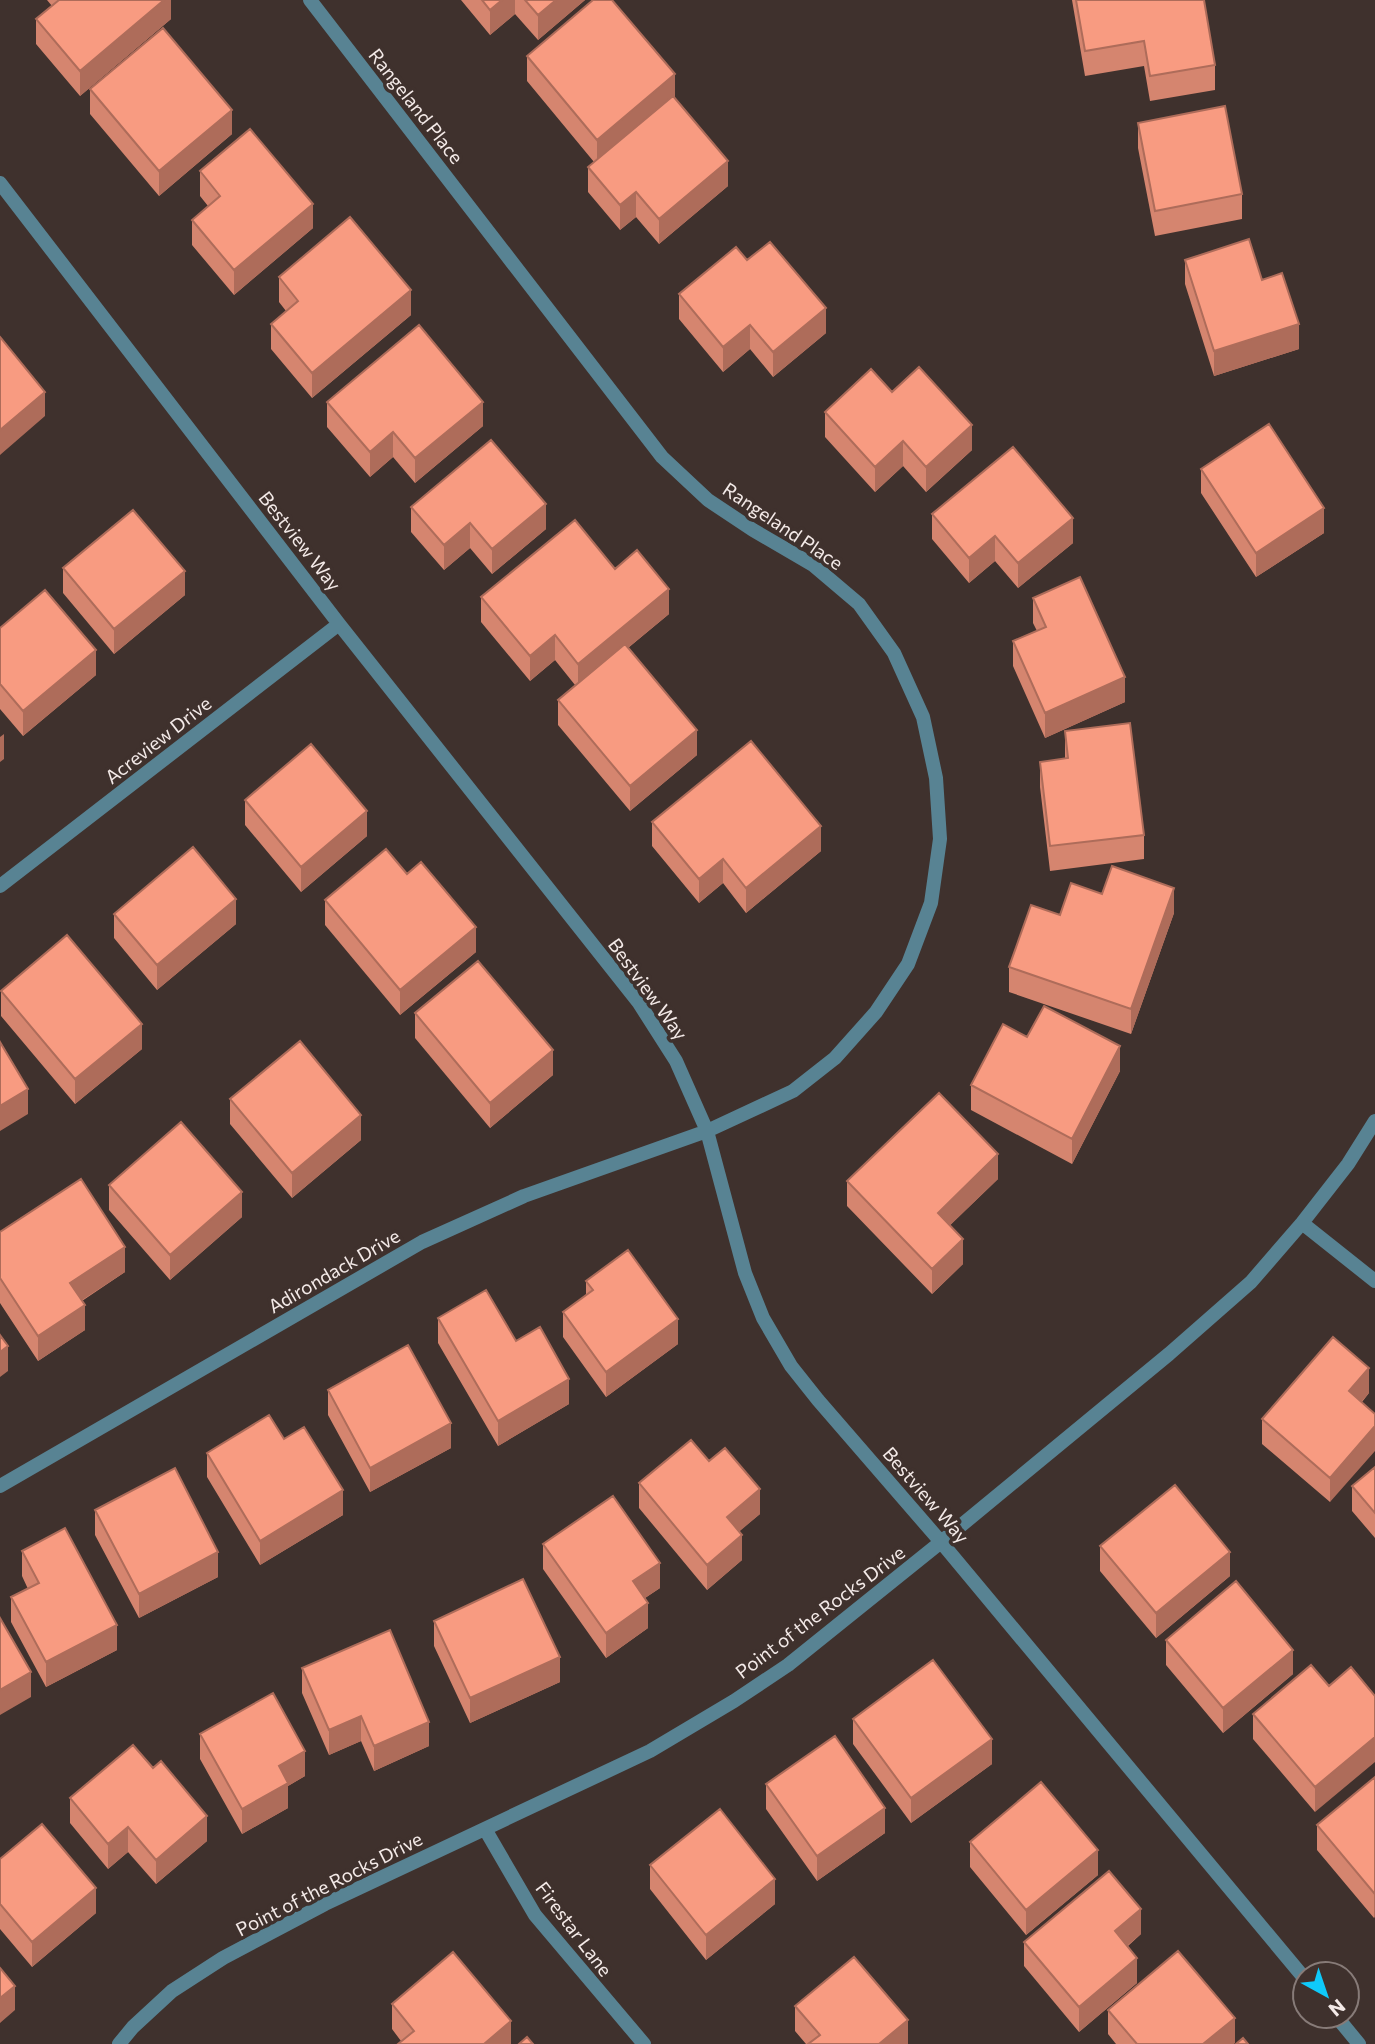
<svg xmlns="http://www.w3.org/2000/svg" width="1375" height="2044" font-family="Commissioner,sans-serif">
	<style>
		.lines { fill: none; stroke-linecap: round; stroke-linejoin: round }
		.minor { stroke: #588393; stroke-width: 14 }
		.wall { fill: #d5856f }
		.shaded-wall { fill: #ae6c5a }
		.building { fill: #f89b81; stroke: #ae6c5a; stroke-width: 2 }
		.labels { text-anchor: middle; stroke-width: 7; stroke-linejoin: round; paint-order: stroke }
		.street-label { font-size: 19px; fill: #f4eae8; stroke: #3f312d }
	</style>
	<rect width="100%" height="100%" fill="#3f312d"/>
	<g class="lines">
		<path class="minor" d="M0,183L339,624L639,1003L676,1061L707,1131L745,1273L763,1318L791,1366L818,1400L941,1542L1305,1979
			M0,886L339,624
			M1302,1223L1375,1281
			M0,1486L422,1242L524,1196L707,1131L793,1091L835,1058L876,1012L908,964L931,903L940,839L936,778L923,717L894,653L859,604L813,565L753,530L708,500L662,457L310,0
			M485,1829L535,1915L644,2044
			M1336,2016L1359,2044
			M119,2044L133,2027L172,1991L223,1958L325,1904L650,1751L734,1701L788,1665L941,1542L1169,1354L1251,1282L1302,1223L1348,1164L1375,1121"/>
	</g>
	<path class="wall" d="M47,0H171V19L80,96L36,44V19L52,6Z
		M461,0H585L538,40L515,14L490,35Z
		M1072,0H1204L1215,65V90L1150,101L1144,66L1085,76Z
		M527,56L675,98L728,186L659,244L636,217L620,230L588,192V167L594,162L527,81Z
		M90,89L232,134L159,196L90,114Z
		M1138,123L1242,194V219L1155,236L1138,148Z
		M200,171L313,228L234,295L192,245V220L208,206L200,196Z
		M747,260L826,333L773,377L750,349L723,372L679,319V294Z
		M1185,260L1262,280L1299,349L1214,376L1185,284Z
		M279,277L411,315L312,398L271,349V324L286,311L279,302Z
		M892,392L972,450L926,492L903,466L875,492L825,437V412Z
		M327,402L483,426L415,483L393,457L370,477L327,427Z
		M1201,469L1324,533L1256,577L1201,493Z
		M411,507L546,529L492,574L470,548L444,570L411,532Z
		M932,514L1073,543L1018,588L995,561L969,583L932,539Z
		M63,568L185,595L114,654L63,593Z
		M615,569L669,614L628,648L697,755L630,811L558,725V700L575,685L555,660L530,681L481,622V597Z
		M1033,598L1125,702L1045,738L1013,666V641L1037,631L1033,623Z
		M0,628L96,675L23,736L0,709Z
		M1065,731L1144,835V859L1050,871L1040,787V762L1065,759Z
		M245,800L367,836L301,892L245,825Z
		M652,822L821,851L746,913L723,883L699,903L652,846Z
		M407,874L476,952L400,1015L325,925V900Z
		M1102,894L1174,913L1131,1034L1009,992V967L1060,915Z
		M114,914L236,924L157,990L114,938Z
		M1,991L142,1049L75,1104L1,1016Z
		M415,1013L553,1075L490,1128L415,1038Z
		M1027,1037L1120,1071L1072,1164L971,1110V1085Z
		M230,1099L361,1140L292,1198L230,1124Z
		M998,1179L950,1225L963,1264L932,1294L847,1206V1181Z
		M109,1185L242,1217L170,1280L109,1210Z
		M0,1232L125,1272L82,1301L85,1330L38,1361L0,1303Z
		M586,1281L678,1344L606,1397L563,1337V1312L586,1296Z
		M438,1318L516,1341L569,1404L498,1446L438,1343Z
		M328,1390L451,1448L370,1492L328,1415Z
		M1369,1393L1362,1402L1330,1502L1262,1444V1419Z
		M284,1439L343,1515L260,1565L207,1477V1453Z
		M709,1461L760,1514L739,1531L742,1560L707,1590L639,1508V1483Z
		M1375,1467V1538L1352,1511V1486Z
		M95,1510L218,1577L139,1618L95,1535Z
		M543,1544L660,1588L645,1598L648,1628L606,1658L543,1569Z
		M1100,1546L1230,1576L1156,1638L1100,1571Z
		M22,1551L117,1650L46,1687L11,1622V1597L28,1589L22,1576Z
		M434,1621L560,1682L470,1723L434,1646Z
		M1166,1640L1293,1674L1223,1733L1166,1665Z
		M302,1668L429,1746L374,1771L361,1741L329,1755L302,1693Z
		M1329,1686L1315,1812L1253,1739V1714Z
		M853,1719L992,1764L911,1823L853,1744Z
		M200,1734L305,1776L288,1786V1808L242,1834L200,1759Z
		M1375,1777L1374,1918L1317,1850V1825Z
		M766,1784L885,1833L817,1881L766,1809Z
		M70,1798L207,1841L156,1884L128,1852L108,1869L70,1823Z
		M970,1842L1098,1875L1026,1935L970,1867Z
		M0,1859L96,1913L32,1967L0,1929Z
		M650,1865L775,1904L706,1960L650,1889Z
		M1141,1934L1128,1946L1137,1983L1079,2032L1024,1966V1942Z
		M392,2004L511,2044L401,2041L392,2029Z
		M795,2006L908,2044H806L795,2031Z
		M1108,2010L1235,2043L1233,2044H1116L1108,2034Z"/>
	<path class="shaded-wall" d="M164,0H171V19L80,96V71Z
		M502,0H515V14L490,35V10Z
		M556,0H585L538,40V15Z
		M675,74V99L597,165V140Z
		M232,110V134L159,196V171Z
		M728,161V186L659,244V219Z
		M636,192V217L620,230V205Z
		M313,204V228L234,295V270Z
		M411,290V315L312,398V373Z
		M826,308V333L773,377V352Z
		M1299,324V349L1214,376V351Z
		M750,325V349L723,372V347Z
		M45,392V416L0,455V430Z
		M483,402V426L415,483V458Z
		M972,425V450L926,492V467Z
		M393,432V457L370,477V452Z
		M903,441V466L875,492V467Z
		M546,504V529L492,574V549Z
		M1324,508V533L1256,577V553Z
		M1073,518V543L1018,588V563Z
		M470,523V548L444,570V545Z
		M995,536V561L969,583V558Z
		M185,571V595L114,654V629Z
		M669,589V614L578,689V664Z
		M555,635V660L530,681V656Z
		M96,650V675L23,736V711Z
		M1125,677V702L1045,738V713Z
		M697,730V755L630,811V786Z
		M4,734V759L0,762V737Z
		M367,811V836L301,892V867Z
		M821,826V851L746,913V888Z
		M723,859V883L699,903V879Z
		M1174,888V913L1131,1034V1009Z
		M236,899V924L157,990V965Z
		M476,927V952L400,1015V990Z
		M142,1024V1049L75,1104V1079Z
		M1120,1046V1071L1072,1164V1139Z
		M553,1050V1075L490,1128V1103Z
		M28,1089V1114L0,1131V1106Z
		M361,1115V1140L292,1198V1173Z
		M998,1154V1179L938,1237V1213Z
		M242,1192V1217L170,1280V1255Z
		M963,1239V1264L932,1294V1269Z
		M125,1247V1272L70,1308V1283Z
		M85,1305V1330L38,1361V1336Z
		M678,1319V1344L606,1397V1372Z
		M8,1346V1371L0,1377V1352Z
		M1369,1368V1393L1349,1416V1391Z
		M569,1379V1404L498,1446V1421Z
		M451,1423V1448L370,1492V1468Z
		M1375,1426V1451L1330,1502V1478Z
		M760,1489V1514L727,1542V1517Z
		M343,1490V1515L260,1565V1541Z
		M742,1535V1560L707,1590V1565Z
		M218,1552V1577L139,1618V1594Z
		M1230,1552V1576L1156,1638V1613Z
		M660,1563V1588L633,1606V1581Z
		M648,1603V1628L606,1658V1633Z
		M117,1625V1650L46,1687V1662Z
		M1293,1650V1674L1223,1733V1708Z
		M560,1657V1682L470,1723V1698Z
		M31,1672V1697L0,1715V1690Z
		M361,1716V1741L329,1755V1730Z
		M429,1722V1746L374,1771V1746Z
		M1375,1737V1762L1315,1812V1787Z
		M992,1739V1764L911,1823V1798Z
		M305,1751V1776L288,1786V1808L242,1834V1809L279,1766Z
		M885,1808V1833L817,1881V1856Z
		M207,1816V1841L156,1884V1860Z
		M128,1827V1852L108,1869V1844Z
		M1098,1850V1875L1026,1935V1910Z
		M775,1879V1904L706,1960V1935Z
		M96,1888V1913L32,1967V1942Z
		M1375,1892V1917L1374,1918V1893Z
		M1141,1909V1934L1115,1956V1931Z
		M1137,1958V1983L1079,2032V2007Z
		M15,1986V2010L0,2023V1998Z
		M1235,2018V2043L1233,2044H1203Z
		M908,2020V2044H879Z
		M511,2021V2044H484Z"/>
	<path class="building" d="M59,0H164L80,71L36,19Z
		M482,0H502L490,10Z
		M525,0H556L538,15Z
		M593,0H612L675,74L597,140L527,56Z
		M1076,0H1204L1215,65L1150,76L1144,41L1085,51Z
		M163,28L232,110L159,171L90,89Z
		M673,96L728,161L659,219L636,192L620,205L588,167Z
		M1225,106L1242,194L1155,211L1138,123Z
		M250,129L313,204L234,270L192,220L220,196L200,171Z
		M350,217L411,290L312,373L271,324L298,301L279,277Z
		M1249,239L1262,280L1282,273L1299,324L1214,351L1185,260Z
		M770,242L826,308L773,352L750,325L723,347L679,294L736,247L747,260Z
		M419,325L483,402L415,458L393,432L370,452L327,402Z
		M0,337L45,392L0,430Z
		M919,367L972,425L926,467L903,441L875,467L825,412L871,369L892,392Z
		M1269,424L1324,508L1256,553L1201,469Z
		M491,440L546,504L492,549L470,523L444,545L411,507Z
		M1013,447L1073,518L1018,563L995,536L969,558L932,514Z
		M133,510L185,571L114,629L63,568Z
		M575,520L615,569L637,550L669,589L578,664L555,635L530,656L481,597Z
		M1080,577L1125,677L1045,713L1013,641L1046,627L1033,598Z
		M45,590L96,650L23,711L0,684V628Z
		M625,644L697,730L630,786L558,700Z
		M1130,723L1144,835L1050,846L1040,762L1068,758L1065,731Z
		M751,741L821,826L746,888L723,859L699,879L652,822Z
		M311,744L367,811L301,867L245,800Z
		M193,847L236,899L157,965L114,914Z
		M386,849L407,874L421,862L476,927L400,990L325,900Z
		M1112,866L1174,888L1131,1009L1009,967L1031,905L1060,915L1071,883L1102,894Z
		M67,935L142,1024L75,1079L1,991Z
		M478,961L553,1050L490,1103L415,1013Z
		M1044,1006L1120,1046L1072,1139L971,1085L1003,1024L1027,1037Z
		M300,1041L361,1115L292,1173L230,1099Z
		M0,1042L28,1089L0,1106Z
		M939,1093L998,1154L938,1213L963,1239L932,1269L847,1181Z
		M181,1122L242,1192L170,1255L109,1185Z
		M81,1179L125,1247L70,1283L85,1305L38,1336L0,1278V1232Z
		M628,1250L678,1319L606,1372L563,1312L593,1290L586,1281Z
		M486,1290L516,1341L540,1327L569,1379L498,1421L438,1318Z
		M0,1335L8,1346L0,1352Z
		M1333,1337L1369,1368L1349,1391L1375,1414V1426L1330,1478L1262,1419Z
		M408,1345L451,1423L370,1468L328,1390Z
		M269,1415L284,1439L304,1427L343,1490L260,1541L207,1453Z
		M691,1440L709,1461L725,1448L760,1489L727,1517L742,1535L707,1565L639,1483Z
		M1375,1467V1513L1352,1486Z
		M175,1468L218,1552L139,1594L95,1510Z
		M1175,1485L1230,1552L1156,1613L1100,1546Z
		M613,1496L660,1563L633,1581L648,1603L606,1633L543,1544Z
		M65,1528L117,1625L46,1662L11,1597L39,1583L22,1551Z
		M523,1579L560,1657L470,1698L434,1621Z
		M1236,1581L1293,1650L1223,1708L1166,1640Z
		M0,1618L31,1672L0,1690Z
		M390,1630L429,1722L374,1746L361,1716L329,1730L302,1668Z
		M933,1660L992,1739L911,1798L853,1719Z
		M1311,1665L1329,1686L1351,1667L1375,1696V1737L1315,1787L1253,1714Z
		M273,1693L305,1751L279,1766L288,1783L242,1809L200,1734Z
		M835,1736L885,1808L817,1856L766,1784Z
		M133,1745L153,1768L161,1761L207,1816L156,1860L128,1827L108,1844L70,1798Z
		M1375,1777V1892L1374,1893L1317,1825Z
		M1041,1782L1098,1850L1026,1910L970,1842Z
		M720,1809L775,1879L706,1935L650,1865Z
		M42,1824L96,1888L32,1942L0,1904V1859Z
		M1109,1871L1141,1909L1115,1931L1137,1958L1079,2007L1024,1942Z
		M1178,1951L1235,2018L1203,2044H1137L1108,2010Z
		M453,1952L511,2021L484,2044H398L414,2031L392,2004Z
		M854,1957L908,2020L879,2044H808L820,2035L795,2006Z
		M0,1968L15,1986L0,1998Z
		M527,2037L533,2044H519Z
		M1243,2038L1248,2044H1236Z"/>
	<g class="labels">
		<g class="street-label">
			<text transform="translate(416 106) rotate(52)" y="7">Rangeland Place</text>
			<text transform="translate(783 526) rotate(34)" y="7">Rangeland Place</text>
			<text transform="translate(300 541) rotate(52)" y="7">Bestview Way</text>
			<text transform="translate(158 740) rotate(-38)" y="7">Acreview Drive</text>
			<text transform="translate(648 989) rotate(54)" y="7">Bestview Way</text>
			<text transform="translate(334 1271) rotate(-30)" y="7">Adirondack Drive</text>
			<text transform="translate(926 1495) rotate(49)" y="7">Bestview Way</text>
			<text transform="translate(820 1612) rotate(-37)" y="7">Point of the Rocks Drive</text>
			<text transform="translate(329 1884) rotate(-27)" y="7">Point of the Rocks Drive</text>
			<text transform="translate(574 1929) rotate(53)" y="7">Firestar Lane</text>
		</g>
	</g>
	<g transform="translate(1326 1995) rotate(140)"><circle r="33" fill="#3f312d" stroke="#877b78" stroke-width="2"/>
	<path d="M0-5L12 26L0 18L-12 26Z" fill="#0fcafa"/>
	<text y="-10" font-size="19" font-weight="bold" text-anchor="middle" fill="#f4eae8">N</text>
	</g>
</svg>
